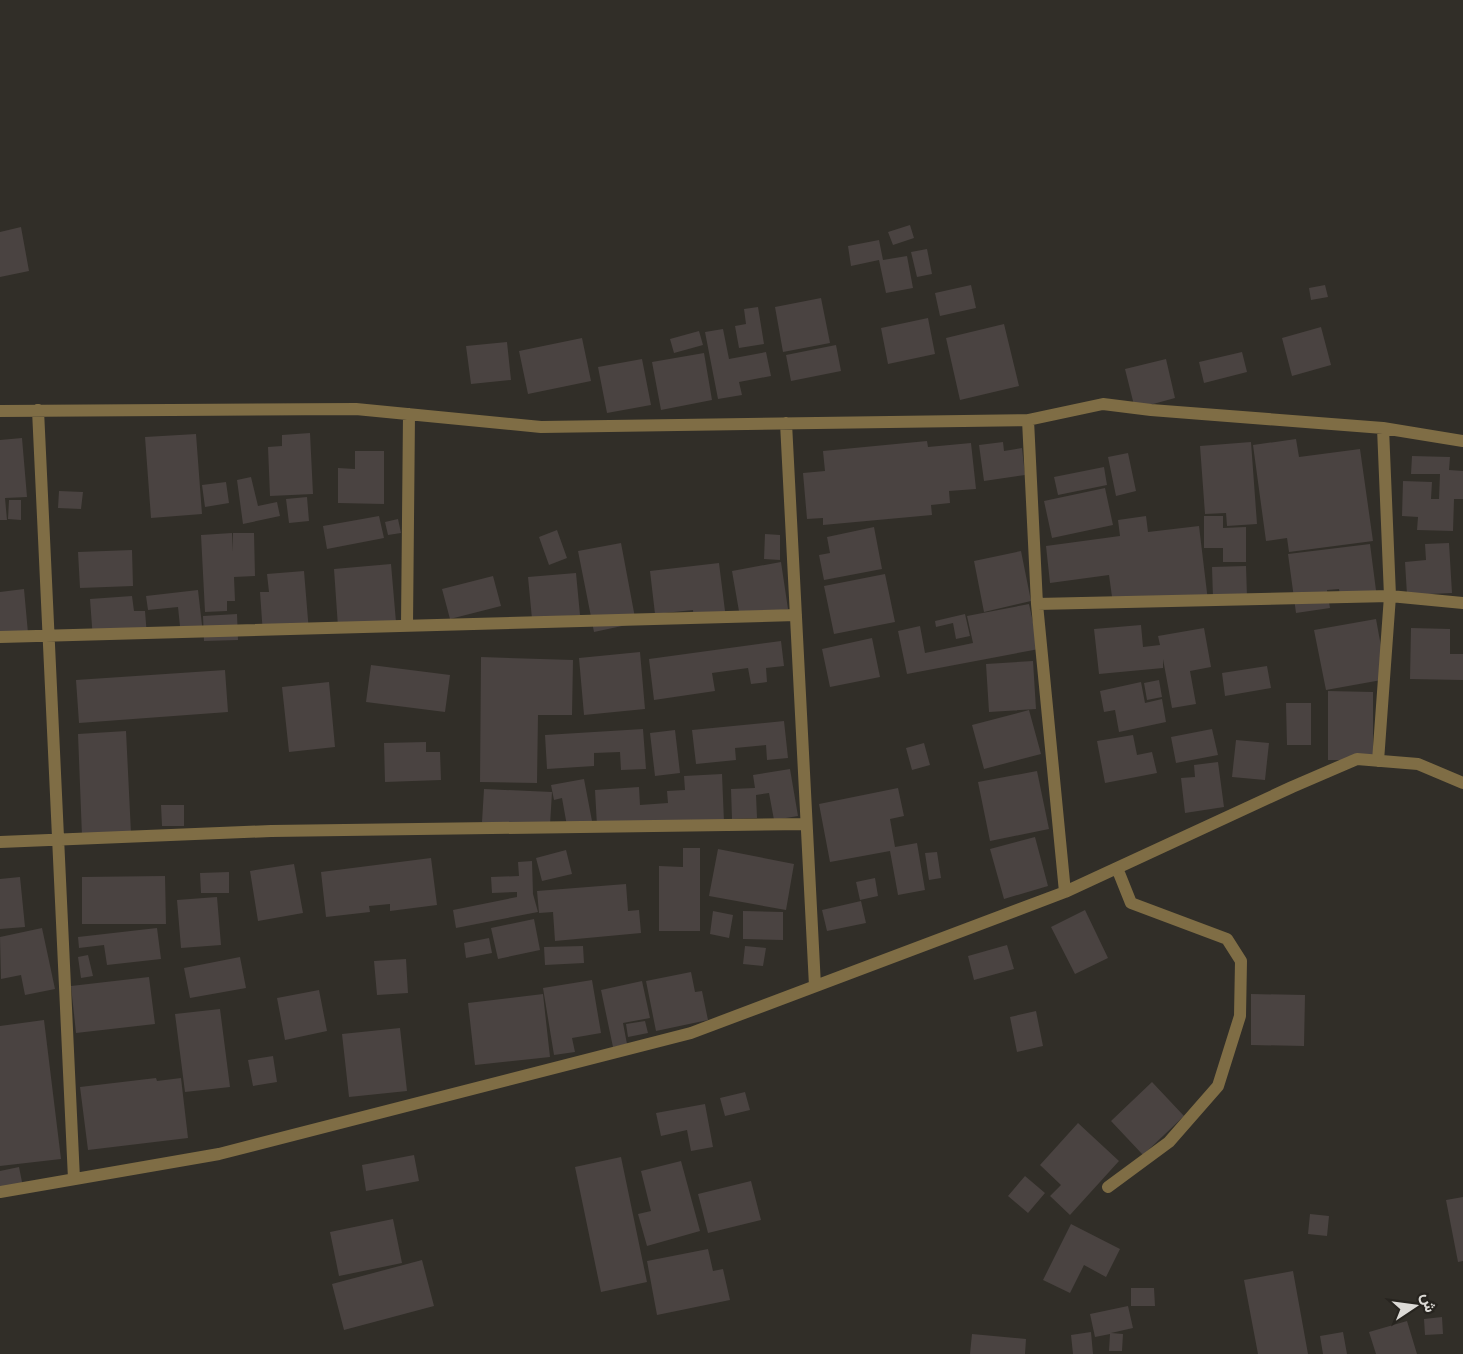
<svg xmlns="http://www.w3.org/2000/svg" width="1463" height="1354" font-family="'Public Sans',Vazirmatn,sans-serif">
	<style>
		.building { fill: #4a4341 }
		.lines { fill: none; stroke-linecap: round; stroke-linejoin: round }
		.street { stroke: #7f6d45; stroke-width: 12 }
	</style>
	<rect width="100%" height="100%" fill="#312e28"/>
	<path class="building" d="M910,225L914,238L893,245L888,232Z
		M21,227L29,271L0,277V232Z
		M879,240L883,260L907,256L913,288L886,293L879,260L851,266L848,246Z
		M927,249L932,274L917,277L911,252Z
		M971,285L976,308L940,316L935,293Z
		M1325,285L1328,297L1311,300L1309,288Z
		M821,298L830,343L783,352L775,307Z
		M758,307L764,344L739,348L735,326L746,324L744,309Z
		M928,318L935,354L888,364L881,328Z
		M1004,324L1019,386L960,400L946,338Z
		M1321,327L1331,365L1292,376L1282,338Z
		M723,329L729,359L766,352L771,376L739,382L742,395L718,399L705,332Z
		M699,331L703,345L674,353L670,339Z
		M582,338L591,381L528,394L519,351Z
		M507,342L511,380L471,384L466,346Z
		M836,345L841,371L791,381L786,355Z
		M1242,352L1247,372L1204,383L1199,362Z
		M704,353L712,400L661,410L652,362Z
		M642,359L651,405L607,413L598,367Z
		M1166,359L1175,398L1135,409L1125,369Z
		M310,433L313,494L270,496L268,447L282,446V435Z
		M196,434L202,514L151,518L145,437Z
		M22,438L27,497L5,498L7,520H0V440Z
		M1296,439L1299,457L1360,449L1373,541L1289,552L1287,538L1266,541L1253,445Z
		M927,441L928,447L971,443L976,489L949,491L950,503L931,505L932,515L823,525V518L807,519L803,473L825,471L823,451Z
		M1003,442L1004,451L1022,448L1025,475L984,481L979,445Z
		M1251,442L1257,524L1227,526L1226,513L1205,514L1200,446Z
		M355,451H384V504L338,503V468L355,469Z
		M1128,453L1136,491L1116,496L1108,457Z
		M1412,456L1450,457L1449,470L1463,471V499H1454L1453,531L1417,530L1418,517L1402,516L1403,481L1432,482L1431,499H1439L1440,474H1411Z
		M1104,467L1107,485L1058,495L1054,477Z
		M251,477L258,506L277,502L280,516L243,524L237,480Z
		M226,482L229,503L205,507L202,485Z
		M1105,488L1113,525L1052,538L1044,501Z
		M59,491L83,492L81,509L58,508Z
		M307,497L309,521L289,523L286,499Z
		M9,500H21V520L8,519Z
		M379,516L384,538L327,549L323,526Z
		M1146,516L1148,532L1199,526L1208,601L1113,604L1109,575L1050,583L1046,546L1120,536L1118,520Z
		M1204,516H1223V528L1246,527V562H1223V548H1204Z
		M398,519L401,533L388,535L385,522Z
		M874,527L882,569L824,580L819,555L830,553L827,537Z
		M557,530L567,558L549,565L539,537Z
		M232,533L233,552V533H254L255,576L234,577L235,601H227V611L205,612L201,535Z
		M765,534L780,535V560L764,559Z
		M621,543L636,623L594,632L578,551Z
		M1449,543L1452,593L1407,595L1405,562L1426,560L1425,544Z
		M1370,544L1377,598L1341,602L1339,589L1327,590L1330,608L1296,613L1288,554Z
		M132,550L133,586L80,588L78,552Z
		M1021,551L1031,601L984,612L974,561Z
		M781,562L788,609L740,617L732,571Z
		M719,563L726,619L694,622L693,610L655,614L650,571Z
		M391,564L396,622L338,627L334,569Z
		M1246,566L1247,597L1213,598L1212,567Z
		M304,571L309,632L263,635L260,592H269L267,574Z
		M576,573L580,615L532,619L528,577Z
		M885,574L895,622L834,634L824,586Z
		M493,576L501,606L450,619L442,589Z
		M24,589L28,633L0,636V592Z
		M198,590L203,634L181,636L178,607L148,610L146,596Z
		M132,596L134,611H145L147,636L93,640L90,599Z
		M1029,604L1039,649L907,674L898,631L920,626L925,653L973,643L967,616Z
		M237,614L238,640L204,641L203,616Z
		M965,614L970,636L956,639L953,623L936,627L935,621Z
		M1376,619L1387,679L1326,690L1314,630Z
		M1141,625L1143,647L1160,645L1158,636L1204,628L1211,667L1190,671L1196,704L1172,708L1163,659V668L1099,674L1094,629Z
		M1411,628L1450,629V654H1463V680L1410,679Z
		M872,638L880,677L830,687L822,649Z
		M781,641L784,666L766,668L767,682L751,684L748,668L712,673L715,691L654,700L649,659Z
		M640,652L645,709L584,715L579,658Z
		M481,657L573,660L572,715H538L537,783L480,782Z
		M1033,661L1036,709L989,712L986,664Z
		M371,665L450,675L445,712L366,702Z
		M1267,666L1271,688L1225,696L1222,673Z
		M225,670L228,712L79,723L76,680Z
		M1159,680L1162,697L1147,700L1144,683Z
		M329,682L335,747L289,752L282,687Z
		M1141,682L1145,703L1162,699L1166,722L1119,732L1115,710L1104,712L1100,691Z
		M1328,691L1373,692V760H1328Z
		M1286,703H1311V745H1287Z
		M1029,710L1041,754L984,769L972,725Z
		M784,721L788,758L767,760L766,745L735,748L736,760L696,764L692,730Z
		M643,729L646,769L621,770L620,752L594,753V766L547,769L545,735Z
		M1212,729L1218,755L1176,763L1171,737Z
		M675,730L680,773L655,776L650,733Z
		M126,731L131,833L82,836L78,734Z
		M1133,735L1137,755L1152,752L1157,773L1105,783L1097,741Z
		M1236,740L1269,743L1265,780L1232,777Z
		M426,742V752H440L441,780L385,782L384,743Z
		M924,743L930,765L912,770L906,748Z
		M1218,762L1224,807L1185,813L1181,778L1195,777L1194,765Z
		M790,769L798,816L774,820L769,793L756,795L757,818L732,819L731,789L755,788L753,775Z
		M1037,771L1049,829L990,841L978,782Z
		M722,774L724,822L597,826L595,790L639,787L640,805L668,803L667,791L685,790L684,776Z
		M584,779L592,821L567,826L562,798L554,800L551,785Z
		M898,788L904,816L890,819L895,847L917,843L925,890L898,895L890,851L830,862L819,804Z
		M484,789L552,792L550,825L482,822Z
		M161,805H184V826H162Z
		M1035,837L1048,886L1004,899L990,849Z
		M683,848H700V931H659V866L683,867Z
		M718,849L794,864L786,910L709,896Z
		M566,850L572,874L542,881L536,858Z
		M937,852L941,878L929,880L925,853Z
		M431,858L437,905L390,911V904L369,906L370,912L326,917L321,872Z
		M532,861L533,894L538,912L456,928L453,910L517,897V892L492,893L491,877L519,876L518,862Z
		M294,864L303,913L258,921L250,871Z
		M229,872V893H201L200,873Z
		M165,876L166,924H82V877Z
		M20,877L25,927L0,929V879Z
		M875,878L878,896L860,900L856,882Z
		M626,884L628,911L639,910L641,933L555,941L553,912L539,913L537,891Z
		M217,897L221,945L181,948L177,900Z
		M861,901L866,923L827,931L822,910Z
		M1085,910L1108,958L1075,974L1051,927Z
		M713,911L733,915L729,938L710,934Z
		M743,911L783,912V940L743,939Z
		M534,919L540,950L498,959L491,928Z
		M42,928L55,989L25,995L21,975L1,979L0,937Z
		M157,928L161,959L107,965L104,945L79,948L78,937Z
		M489,938L492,953L466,958L464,943Z
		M1007,945L1014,969L974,980L968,956Z
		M583,946L584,963L545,965L544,947Z
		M745,946L766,948L763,966L743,964Z
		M88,955L93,976L81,978L78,957Z
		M240,957L246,988L190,998L184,968Z
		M406,959L408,993L377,995L374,961Z
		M691,972L695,992L702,991L708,1020L656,1031L646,981Z
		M149,977L155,1024L76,1033L71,986Z
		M592,980L601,1033L572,1038L575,1052L554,1055L543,988Z
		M642,981L650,1018L623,1023L627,1044L613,1047L601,990Z
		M319,990L327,1031L285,1040L277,998Z
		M543,994L550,1057L475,1065L468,1003Z
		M1251,994L1305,995L1304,1046L1251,1045Z
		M220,1009L230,1087L185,1092L175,1014Z
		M1036,1011L1043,1046L1017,1052L1010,1017Z
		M44,1020L61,1159L0,1166V1026Z
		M645,1021L648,1033L628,1037L626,1024Z
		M400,1028L407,1091L349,1097L342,1034Z
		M273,1056L277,1082L253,1086L248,1060Z
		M156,1078L157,1081L181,1078L188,1138L88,1150L80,1087Z
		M1152,1082L1184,1116L1143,1155L1111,1121Z
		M745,1092L750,1110L725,1116L720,1098Z
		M705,1104L713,1147L691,1151L687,1130L661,1136L656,1113Z
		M1078,1123L1119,1161L1070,1215L1050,1196L1061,1185L1040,1165Z
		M414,1155L419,1181L366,1191L362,1165Z
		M621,1157L647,1282L601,1292L575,1167Z
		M681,1161L700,1231L647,1246L638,1214L651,1211L641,1171Z
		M19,1167L23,1187L0,1192V1171Z
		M1025,1176L1045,1193L1028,1213L1008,1196Z
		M751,1181L761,1220L708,1233L698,1194Z
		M1463,1197V1261L1458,1262L1446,1200Z
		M1310,1214L1329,1216L1327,1236L1308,1234Z
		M393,1219L402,1263L339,1276L330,1232Z
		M1071,1224L1120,1249L1106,1277L1084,1265L1070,1293L1043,1280Z
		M708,1249L713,1271L723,1269L730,1300L657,1315L647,1261Z
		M422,1260L434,1306L344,1330L332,1284Z
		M1293,1271L1308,1354H1258L1244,1280Z
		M1131,1288H1154L1155,1306H1131Z
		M1128,1306L1133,1328L1111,1333L1123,1334L1122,1351H1109L1110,1334L1095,1337L1090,1314Z
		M1442,1317L1443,1334L1425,1335L1424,1319Z
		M1407,1321L1417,1354H1376L1369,1332Z
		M1091,1332L1093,1354H1073L1071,1335Z
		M1343,1332L1347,1354H1323L1320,1336Z
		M972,1334L1026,1339L1025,1354H970Z"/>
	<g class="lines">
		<path class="street" d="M38,410L74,1179
			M0,411L356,409L541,427L1028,420L1103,404L1151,410L1383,428L1463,441
			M1028,420L1037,604L1065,892
			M786,423L815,986
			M1037,604L1390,596L1463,603
			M407,625L409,414
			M0,637L796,615
			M1378,761L1390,596L1383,428
			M0,842L271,831L806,824
			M1108,1187L1169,1142L1218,1086L1240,1016L1241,961L1227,939L1131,903L1117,868
			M0,1192L219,1154L691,1033L1065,892L1292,787L1357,759L1418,764L1463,783"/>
	</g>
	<g transform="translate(1415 1306) rotate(77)" stroke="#27241f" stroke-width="4.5" paint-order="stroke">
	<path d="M0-4.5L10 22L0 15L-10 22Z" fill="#dcdad6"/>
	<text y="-9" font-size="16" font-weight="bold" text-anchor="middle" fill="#dcdad6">ش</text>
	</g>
</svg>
